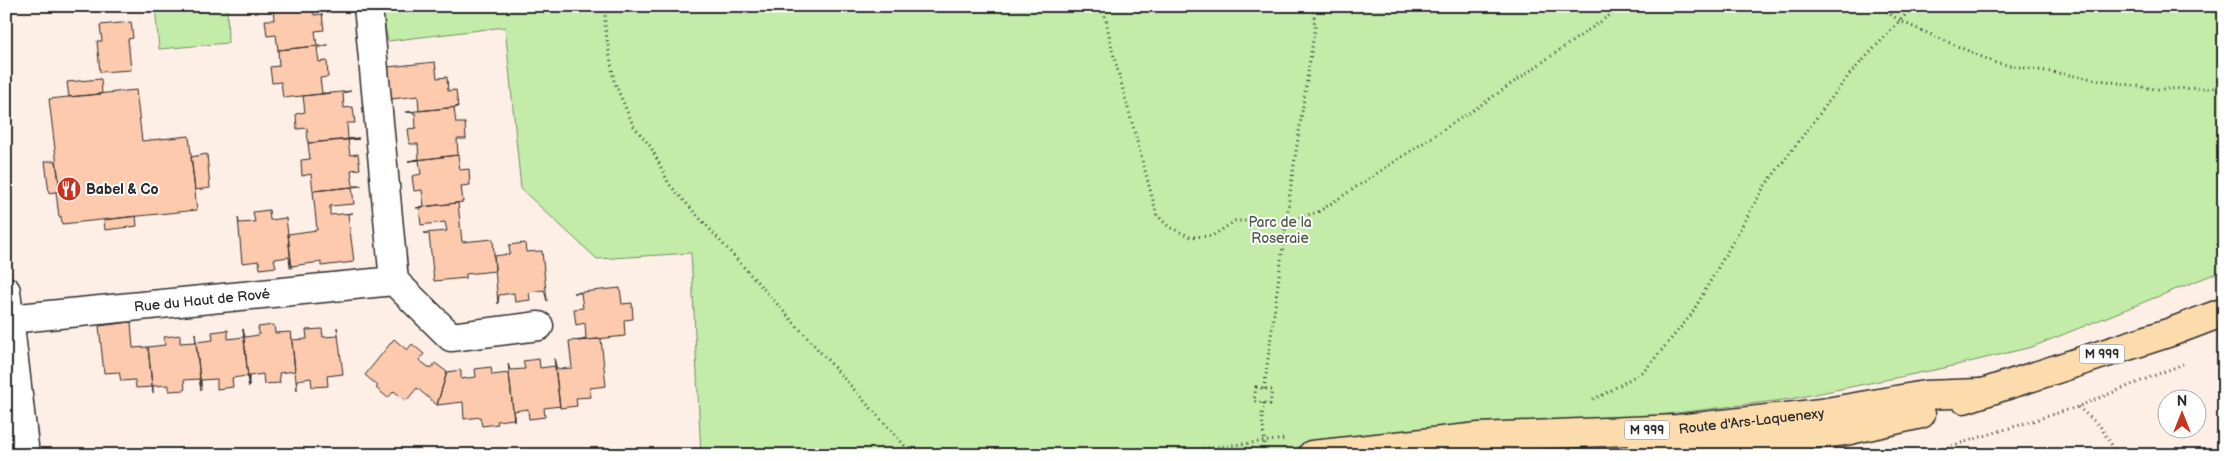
<svg xmlns="http://www.w3.org/2000/svg" width="2230" height="461" font-family="'Balsamiq Sans',sans-serif">
	<style>
		.green { fill: #c2eca8; stroke: #768c6a }
		.building { fill: #fdcaad; stroke: #2b2b2b }
		.lines { fill: none; stroke-linecap: round; stroke-linejoin: round }
		.minor-casing { stroke: #2b2b2b; stroke-width: 31 }
		.major-casing { stroke: #2b2b2b; stroke-width: 31 }
		.path { stroke: #2b2b2b; stroke-width: 3; stroke-dasharray: 1 4; stroke-linecap: butt }
		.minor { stroke: #fff; stroke-width: 28 }
		.major { stroke: #fcdcac; stroke-width: 28 }
		.labels { text-anchor: middle; stroke-width: 4; stroke-linejoin: round; paint-order: stroke }
		.shield { fill: #fff; stroke: #6b6b6b; stroke-width: 1 }
		.shield-label { font-size: 12px; font-weight: bold; fill: #2b2b2b }
		.poi-label { font-size: 14px; font-weight: bold; fill: #2b2b2b; stroke: #fff; text-anchor: start }
		.park-label { font-size: 14px; fill: #515b4a; stroke: #fff }
		.street-label { font-size: 14px; fill: #2b2b2b; stroke: #fff }
	</style>
	<rect width="100%" height="100%" fill="#feefe6"/>
	<filter id="ink" filterUnits="userSpaceOnUse"><feTurbulence type="fractalNoise" baseFrequency=".02" numOctaves="2"/><feDisplacementMap in="SourceGraphic" scale="10" xChannelSelector="R" yChannelSelector="G"/><feConvolveMatrix kernelMatrix="1 2 1 2 8 2 1 2 1" color-interpolation-filters="sRGB"/></filter>
	<g filter="url(#ink)">
		<path class="green" d="M155,6H227L228,43L159,49Z
			M381,6H2224V270L2032,347L1944,368L1791,399L1479,437L1291,455H701L691,253L597,259L521,189L505,27L388,41Z"/>
		<path class="building" d="M93,6H125V9L94,12Z
			M273,6H313L314,15L322,14L324,30L315,31L317,46L278,50L276,35L267,36L265,20H274Z
			M131,22L133,38L128,39L131,70L100,72L97,41H102L100,25Z
			M328,45L317,48L319,62L327,61L328,77L320,78L322,93H330L283,98L281,82L272,83L270,67L279,66L278,50Z
			M435,62L437,78L447,77L448,91L456,90L458,107L419,111L418,96L391,99L388,67Z
			M101,79L102,94L69,97L67,82Z
			M136,90L142,141L189,136L197,210L62,224L61,216L59,217L56,192L60,191L49,99Z
			M351,91L343,93L344,108L353,107L355,123H347L348,139L359,138L308,143L307,128L297,129L296,114L305,112L303,96Z
			M458,107L454,108L456,123H465L466,139H457L458,155L408,161L419,159L418,144H410L408,129L416,128L415,113L406,112Z
			M359,139L348,140L350,155L358,154L360,169L351,170L353,186H362L313,191L311,174L302,176L301,160L310,159L308,143Z
			M207,154L210,188L195,190L191,157Z
			M458,155L460,170L469,169L470,185L461,186L463,202L416,208L424,206L422,190L414,191L412,176L421,174L419,160L408,161Z
			M45,161H56L60,191L49,193Z
			M352,187L354,204L330,206V215L353,213L348,214L354,262L321,266V262L291,266L288,234L317,230L313,191Z
			M458,203L462,242L493,239L495,271L466,274V278L434,281L429,234L424,233L447,231L445,222L421,225L419,207Z
			M269,210L270,220L286,218L292,268H290L289,257L274,259L276,267L260,269L259,261L242,263L238,217L239,223L255,222L253,212Z
			M136,216L137,226L105,230L104,220Z
			M525,243L526,252L542,251L547,301L544,290L529,292L530,300L515,302L514,293L499,295L498,304L494,256L510,254L509,245Z
			M620,288L622,304L632,303L633,319L624,320L625,336L578,341L586,339L585,323L576,325L574,309L583,308L581,293H573Z
			M131,322L133,348L148,347L152,387L136,388L135,380L121,381L119,372L104,373L99,326Z
			M274,325L275,333L291,332L295,371L279,373L280,383L264,384L263,374L249,376V387L243,329L245,337L259,335L258,327Z
			M337,327L343,374L327,376L328,386L312,387L311,378L297,380V391L291,332L292,340L307,339L306,330L322,329L323,337L338,336Z
			M243,329L249,387L247,376L232,378L233,387L217,389V379L201,380V387L196,342L213,340L212,332L228,330V339L244,337Z
			M195,333L201,390L199,379L184,380L185,390L169,391V385L153,386V393L148,347L165,345L164,337L180,335V343L196,342Z
			M394,339L407,350L412,344L424,354L419,360L431,369L435,363L447,372L437,405L417,388L406,401L394,391L388,398L376,388L378,386L365,375Z
			M601,339L606,386L590,388L591,397L576,398L577,406L560,408L554,358L557,369L572,368L569,341Z
			M539,359L540,368L555,366L560,406L544,408L545,417L529,419L528,409L514,411V421L508,363L510,370L525,369L523,361Z
			M491,367L492,375L509,373L514,419L497,421L498,424L482,426L480,417L464,419L463,402L437,405L447,372L461,370V379L476,377L475,369Z"/>
		<g class="lines">
			<defs>
				<g id="minor">
					<path d="M394,281L451,337L539,326"/>
					<path d="M6,291L25,455"/>
					<path id="s1" d="M9,319L394,281L368,6"/>
				</g>
				<g id="major">
					<path d="M1964,399L2171,332L2224,312"/>
					<path id="s2" d="M1312,455L1479,437L1678,429L1821,413L1925,395L1980,393"/>
					<path d="M1638,455L1845,431L1921,414"/>
				</g>
			</defs>
			<use href="#minor" class="minor-casing"/>
			<use href="#major" class="major-casing"/>
			<path class="path" d="M596,6L605,10
				M607,6L605,10V27L614,81L633,125L651,147L669,184L913,455
				M1103,6L1112,49L1157,215L1169,227L1191,237L1212,236L1235,221H1287L1318,212L1481,105L1623,6
				M1878,6L1900,21L1996,63L2155,89L2216,88L2224,64
				M2209,6L2224,16
				M1256,387L1272,390L1270,404L1254,401Z
				M1264,389L1292,178L1315,27L1314,14L1311,6
				M1593,399L1605,394L1645,370L1691,315L1764,187L1849,75L1910,10L1917,6
				M1263,403L1262,417L1265,446
				M2078,407L2100,426L2118,455
				M1148,455L1285,439
				M1923,455L2077,407L2183,364"/>
			<use href="#minor" class="minor"/>
			<use href="#major" class="major"/>
		</g>
	</g>
	<defs>
		<symbol id="restaurant-disc" viewBox="-11 -11 22 22"><circle r="9.5" fill="#c8321e" stroke="#fff"/><path d="M-5-6h1v4h1v-4h1v4h1v-4h1v5L-1.5 .5V6h-2V.5L-5-1ZM5-6V6H3V1.5H1.5Q1.5-4 5-6Z" fill="#fff"/></symbol>
	</defs>
	<g fill-rule="evenodd">
		<use href="#restaurant-disc" x="55" y="175" width="28" height="28"/>
	</g>
	<g class="labels">
		<g class="shield">
			<rect x="2079.5" y="344.5" width="45" height="19" rx="4"/>
			<rect x="1624.5" y="420.5" width="45" height="19" rx="4"/>
		</g>
		<g class="shield-label">
			<text x="2102" y="358">M 999</text>
			<text x="1647" y="434">M 999</text>
		</g>
		<g class="poi-label">
			<text x="86" y="194">Babel &amp; Co</text>
		</g>
		<g class="park-label">
			<text x="1280" y="227">Parc de la<tspan x="1280" dy="16">Roseraie</tspan></text>
		</g>
		<g class="street-label">
			<text dy="5" stroke="none"><textPath href="#s1" startOffset="194">Rue du Haut de Rové</textPath></text>
			<text dy="5" stroke="none"><textPath href="#s2" startOffset="441">Route d'Ars-Laquenexy</textPath></text>
		</g>
	</g>
	<rect width="2230" height="461" fill="none" stroke="#fff" stroke-width="25"/>
	<rect x="12" y="12" width="2205" height="436" fill="none" stroke="#2b2b2b" stroke-width="2" filter="url(#ink)"/>
	<g transform="translate(2182 414)"><circle r="24" fill="#ffffff" stroke="#aaaaaa"/>
	<path d="M0-4L9 19L0 12L-9 19Z" fill="#c8321e"/>
	<text y="-8" font-size="14" font-weight="bold" text-anchor="middle" fill="#2b2b2b">N</text>
	</g>
</svg>
